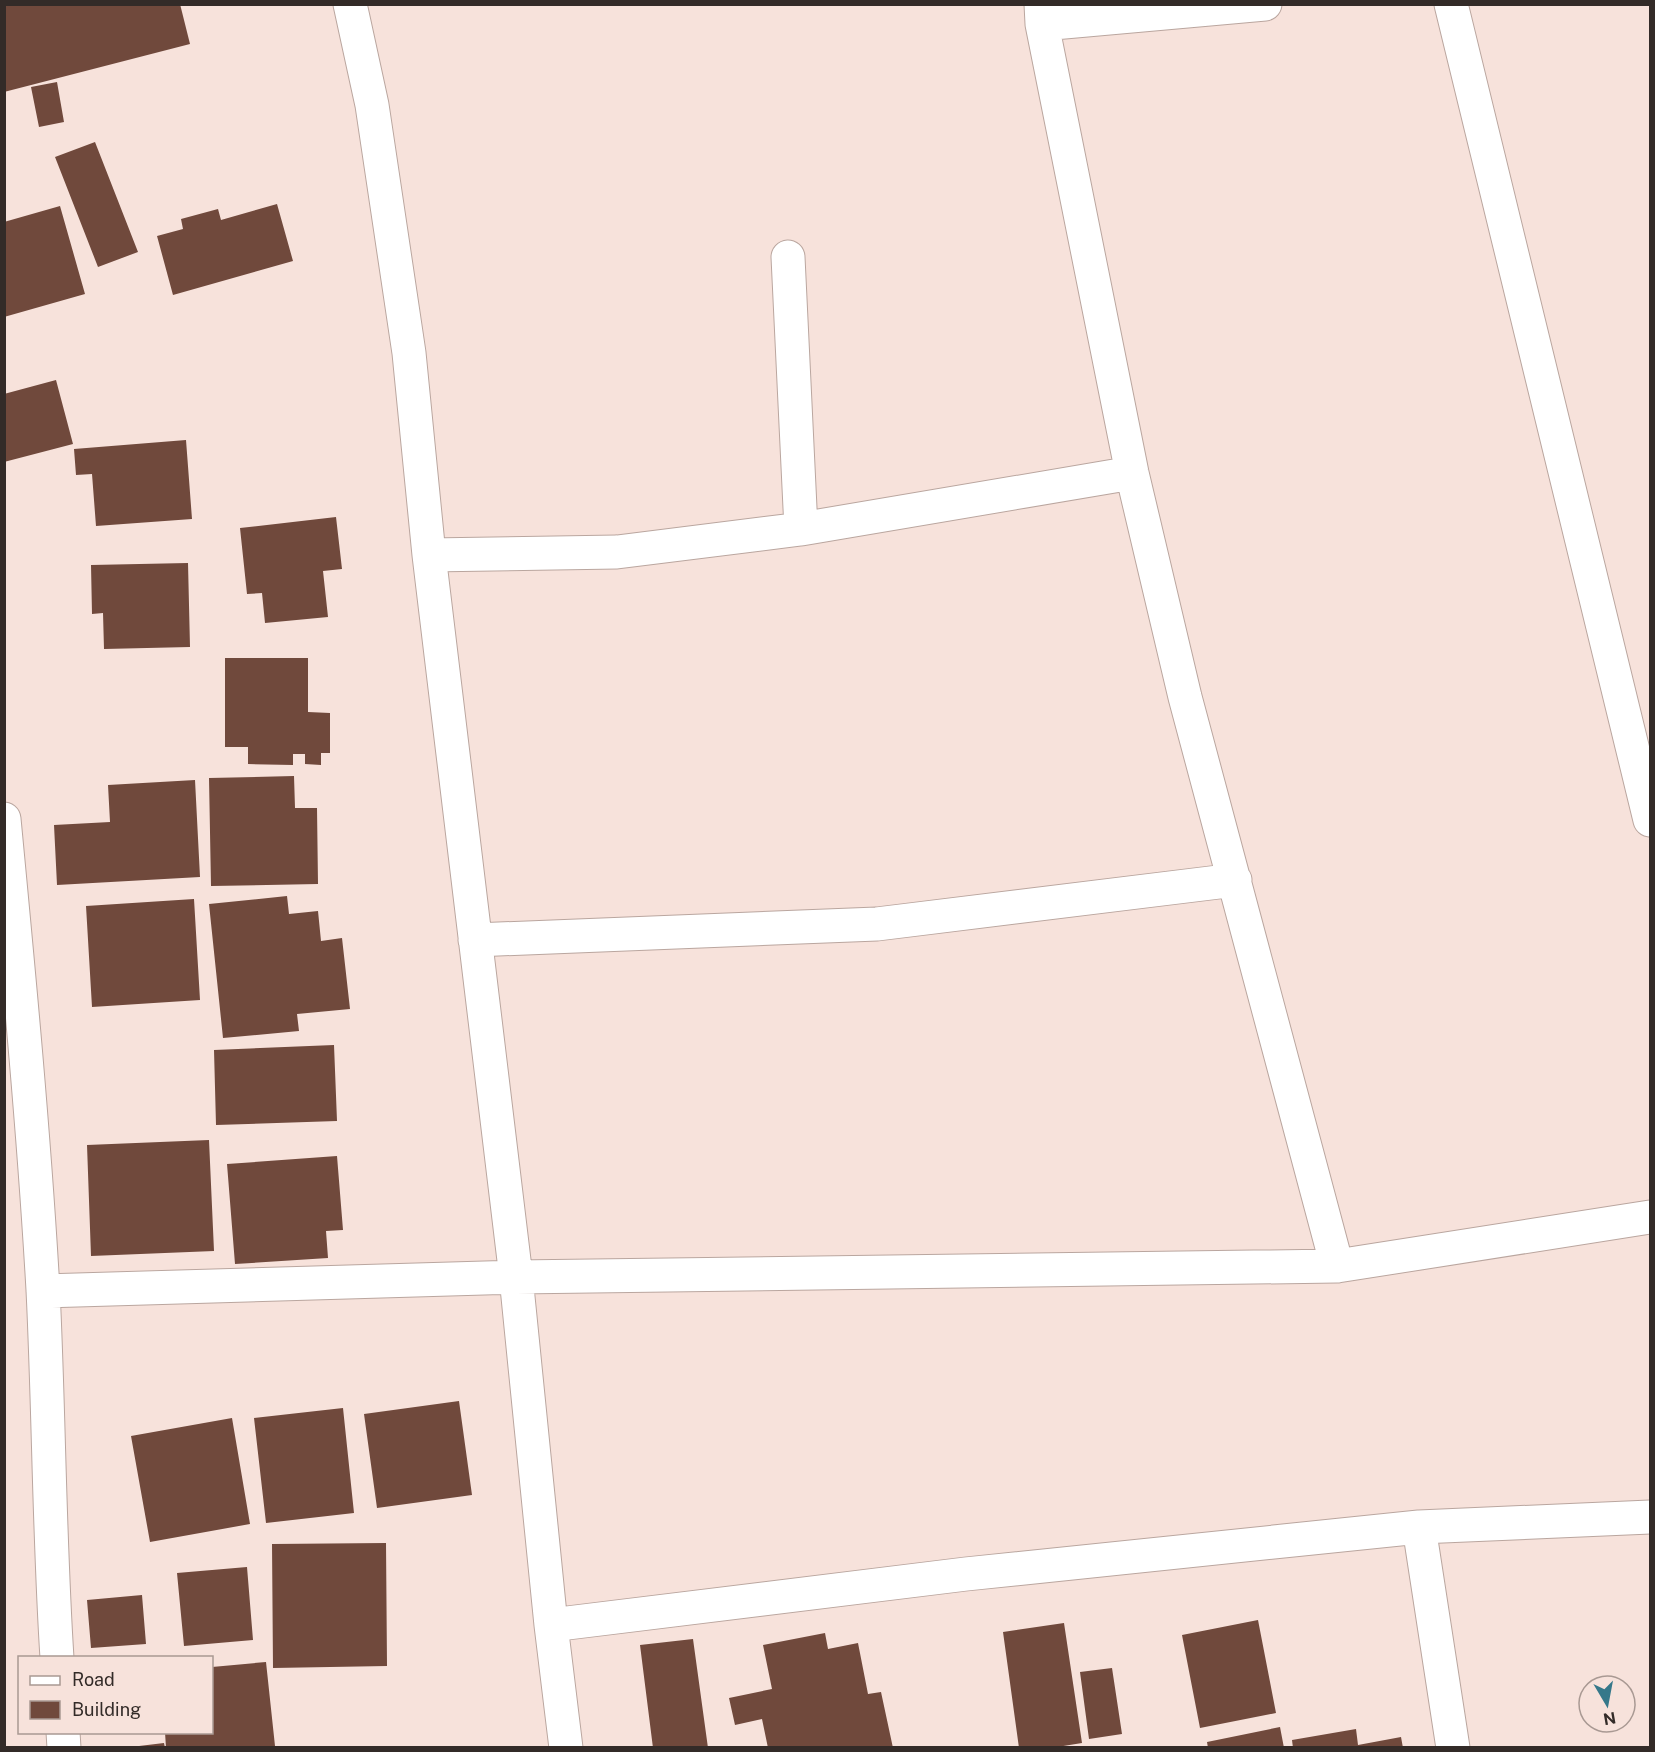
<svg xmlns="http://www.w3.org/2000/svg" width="1655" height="1752" font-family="'Public Sans',sans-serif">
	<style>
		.building { fill: #70493c }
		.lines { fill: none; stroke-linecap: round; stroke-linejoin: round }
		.minor-casing { stroke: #baa69f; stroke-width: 35 }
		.minor { stroke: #fff; stroke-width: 33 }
	</style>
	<rect width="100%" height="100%" fill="#f7e2db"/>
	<path class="building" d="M4,4H180L190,44L4,92Z
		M57,82L64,122L39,127L31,87Z
		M95,142L138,252L98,267L55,157Z
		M277,204L293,261L173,295L157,236L183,229L181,219L218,209L221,220Z
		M60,206L85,294L4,317V222Z
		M56,380L73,444L4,462V394Z
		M186,440L192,519L96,526L92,474L76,475L74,449Z
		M336,517L342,569L323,571L328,617L265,623L262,593L247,594L240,528Z
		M188,563L190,647L104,649L103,613L92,614L91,565Z
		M225,658H308V712L330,713V753H321V765L305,764V754H293V765L248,764V747H225Z
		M294,776L295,808H317L318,884L211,886L209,778Z
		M195,780L200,877L57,885L54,825L110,822L108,785Z
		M287,896L289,914L318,911L321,941L342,938L350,1009L297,1014L299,1031L223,1038L209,904Z
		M194,899L200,1000L92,1007L86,906Z
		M334,1045L337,1121L216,1125L214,1050Z
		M209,1140L214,1251L91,1256L87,1145Z
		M337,1156L343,1230L326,1231L328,1258L235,1264L227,1164Z
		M459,1401L472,1495L377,1508L364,1414Z
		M343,1408L354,1513L266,1523L254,1418Z
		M232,1418L250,1524L150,1542L131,1436Z
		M386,1543L387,1666L273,1668L272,1544Z
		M247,1567L253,1640L184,1646L177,1573Z
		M142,1595L146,1644L91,1648L87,1600Z
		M1258,1620L1276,1713L1200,1728L1182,1635Z
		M1064,1623L1082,1743L1051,1748H1019L1003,1632Z
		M825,1633L828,1649L858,1643L868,1694L881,1692L893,1748H768L762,1719L735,1725L729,1698L772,1689L763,1645Z
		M693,1639L708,1748H653L640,1645Z
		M266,1662L275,1746L166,1748L165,1732H212V1667Z
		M1112,1668L1122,1734L1089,1739L1080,1672Z
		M1280,1727L1284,1748H1208L1207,1742Z
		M1356,1729L1358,1745L1401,1737L1403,1748H1293L1292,1740Z
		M164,1743L165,1748H139V1746Z"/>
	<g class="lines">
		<defs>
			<path id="minor" d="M350,4L372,105L409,353L429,555L516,1277L551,1625L566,1748
				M1041,4L1042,24L1132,473L1185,697L1337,1266
				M1451,4L1650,820
				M1042,24L1265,4
				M788,257L801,529
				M429,555L617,552L801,529L1132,473
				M4,819C19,976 34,1133 43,1290C49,1412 49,1535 57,1658
				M475,940L877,924L1235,880
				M43,1291L516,1277L1337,1266L1650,1217
				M1419,1527L1453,1748
				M551,1625L966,1574L1419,1527L1650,1517
				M63,1732L64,1748"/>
		</defs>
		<use href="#minor" class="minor-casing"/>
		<use href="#minor" class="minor"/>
	</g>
	<rect width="1655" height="1752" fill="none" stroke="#332b28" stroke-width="12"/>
	<rect x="18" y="1656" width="195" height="78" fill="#f7e2db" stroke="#a99993" stroke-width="1.5"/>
	<rect x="30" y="1676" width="30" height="9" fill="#ffffff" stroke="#a99993" stroke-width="1.5"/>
	<text x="72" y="1686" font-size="18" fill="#332b28">Road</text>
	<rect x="30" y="1701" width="30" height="18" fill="#70493c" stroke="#a99993" stroke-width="1.5"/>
	<text x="72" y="1716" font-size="18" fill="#332b28">Building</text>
	<g transform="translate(1607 1704) rotate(170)"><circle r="28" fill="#f7e2db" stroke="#a99993" stroke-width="1.5"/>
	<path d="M0-4.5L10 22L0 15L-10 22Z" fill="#36788a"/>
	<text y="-9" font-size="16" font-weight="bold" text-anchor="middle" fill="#332b28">N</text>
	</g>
</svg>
